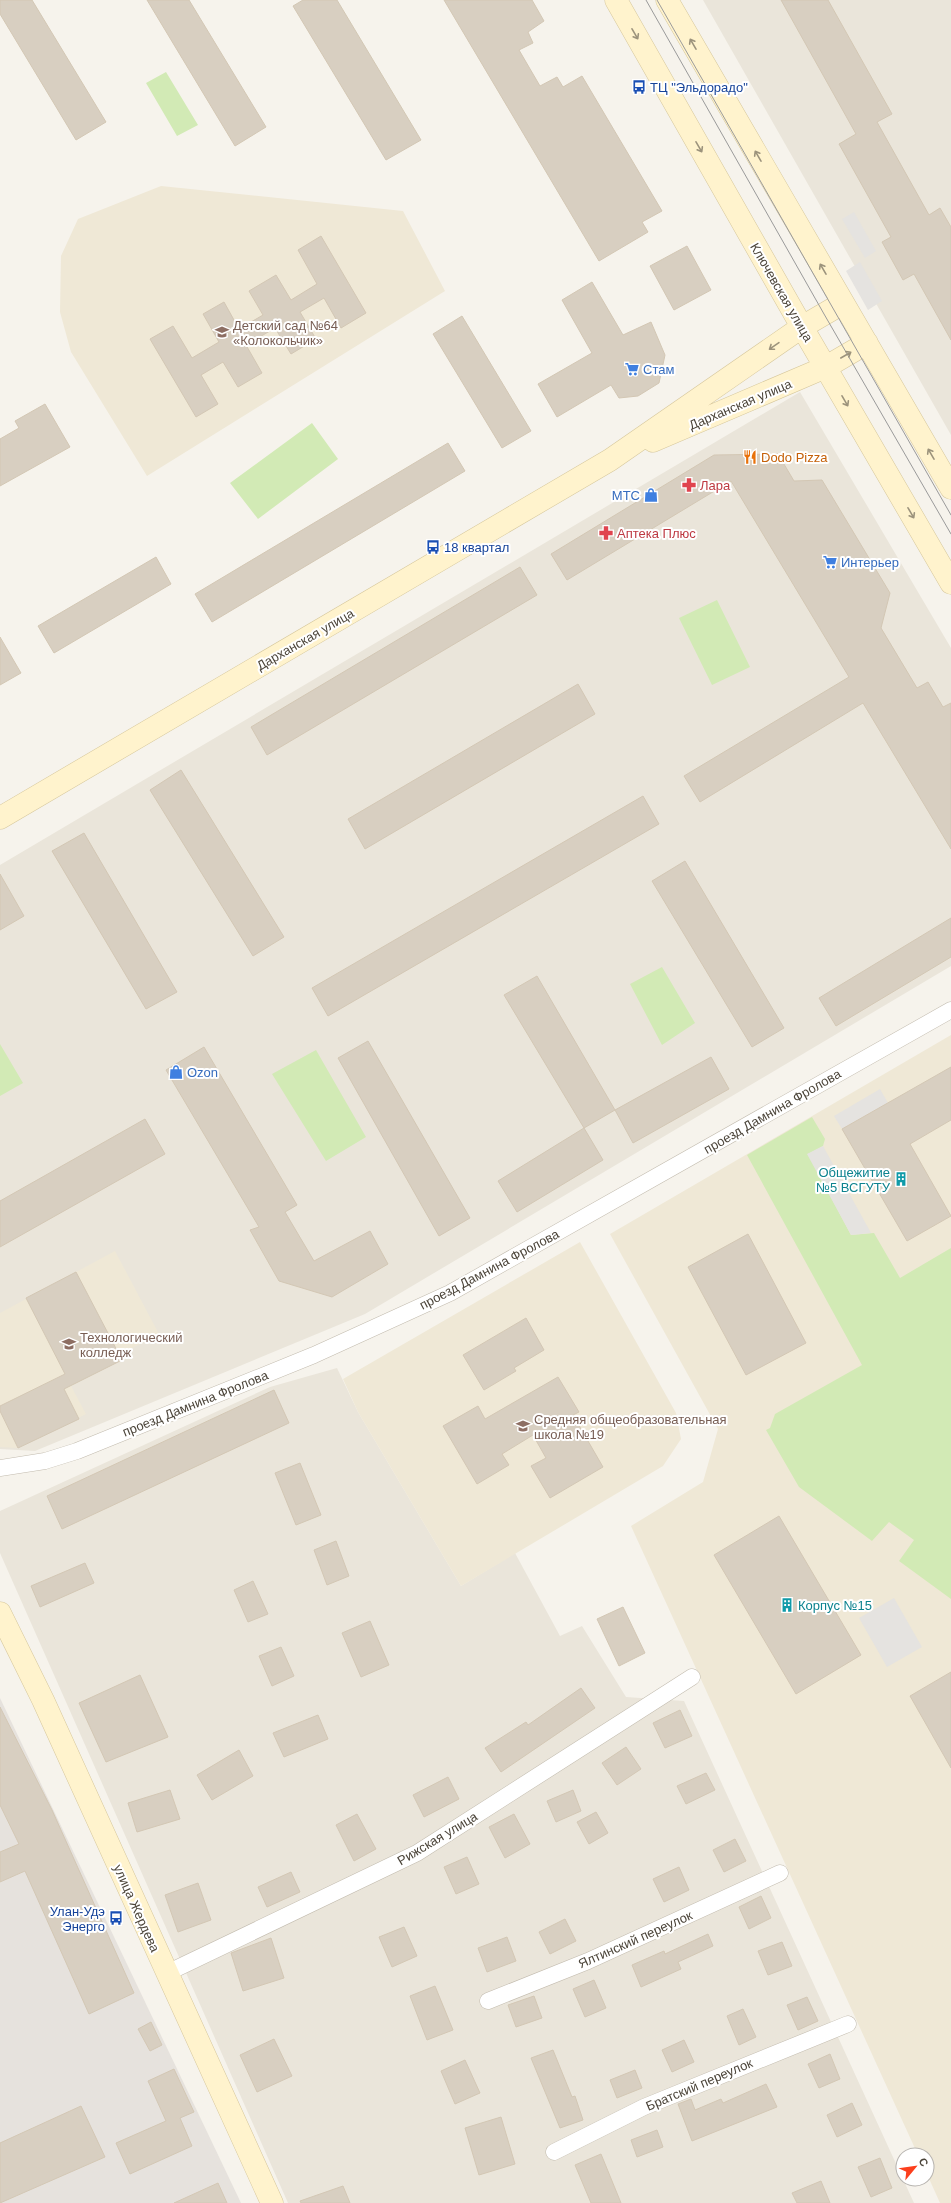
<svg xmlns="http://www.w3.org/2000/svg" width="951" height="2203" font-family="Arial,sans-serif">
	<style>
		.residential { fill: #eae5da }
		.industrial { fill: #e6e2dd }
		.education { fill: #efe8d6 }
		.green { fill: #d2eab5 }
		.parking { fill: #e5e3e0 }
		.building { fill: #d8cfc1; stroke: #d3c7b4 }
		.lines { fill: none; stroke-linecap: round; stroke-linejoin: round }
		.street-casing { stroke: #c2bbae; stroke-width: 17 }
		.secondary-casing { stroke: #d6c79b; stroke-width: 23 }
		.street { stroke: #fff; stroke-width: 16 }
		.secondary { stroke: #fff3cd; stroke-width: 22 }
		.tram { stroke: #9a9a9a; stroke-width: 1 }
		.oneway { stroke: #9c937c }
		.labels { text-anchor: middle; stroke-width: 4; stroke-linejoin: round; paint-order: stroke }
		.transit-label { font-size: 13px; fill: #164399; stroke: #fff; text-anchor: start }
		.street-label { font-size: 13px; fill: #4b4439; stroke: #fff }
		.education-label { font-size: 13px; fill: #785e54; stroke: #fff; text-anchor: start }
		.shop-label { font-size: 13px; fill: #366cbe; stroke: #fff; text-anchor: start }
		.food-label { font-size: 13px; fill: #c56008; stroke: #fff; text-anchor: start }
		.health-label { font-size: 13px; fill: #be3a42; stroke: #fff; text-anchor: start }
		.culture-label { font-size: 13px; fill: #0d838f; stroke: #fff; text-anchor: end }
	</style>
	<rect width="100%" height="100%" fill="#f6f3ec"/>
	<path class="residential" d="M703,0H951V435Z
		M800,392L951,648V966L365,1314L35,1451L0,1449V865Z
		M337,1368L358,1412L461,1586L515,1553L560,1636L582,1626L626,1697L684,1701L914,2203H288L0,1553V1511L270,1387Z"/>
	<path class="industrial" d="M0,1698L241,2203H0Z"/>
	<path class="education" d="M161,186L403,211L445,291L147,476L71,352L60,312L61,256L78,219Z
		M951,1035V2203H940L927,2174V2155H918L631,1526L703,1482L718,1429L610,1234Z
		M580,1242L676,1413L681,1439L663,1466L461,1586L358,1412L343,1379Z
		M115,1251L159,1334L119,1355L121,1360L71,1386L86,1414L18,1448L0,1447V1313Z"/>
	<path class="green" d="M166,72L198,125L177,136L146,83Z
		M312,423L338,459L258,519L230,483Z
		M717,600L750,667L712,685L679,618Z
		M662,967L695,1023L662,1045L630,984Z
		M0,1044L23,1083L0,1096Z
		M316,1050L366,1137L326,1161L272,1074Z
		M812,1117L825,1139L823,1146L808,1154L851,1235L874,1233L900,1278L951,1248V1599L899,1561L914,1540L889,1522L872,1541L799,1487L766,1430L770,1428L775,1414L862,1365L747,1155Z"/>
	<path class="parking" d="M854,212L876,251L865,258L842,219Z
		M860,262L882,301L868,310L846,271Z
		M880,1089L888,1103L842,1129L834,1116Z
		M823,1146L871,1233L851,1235L807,1154Z
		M894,1598L922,1647L887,1667L859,1618Z"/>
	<path class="building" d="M0,0H32L106,122L76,140L0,14Z
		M147,0H189L266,127L235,146Z
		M303,0H337L421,140L386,160L293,6Z
		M444,0H532L544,21L528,32L533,43L519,50L540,86L557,77L563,87L582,76L662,211L642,222L648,232L599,261Z
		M781,0H828L892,114L877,122L929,215L940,208L951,227V340L914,274L903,280L882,242L891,237L839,144L856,134Z
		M321,236L366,313L341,328L324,298L300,312L316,339L291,354L275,328L246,345L262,373L238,387L223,362L201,375L218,404L196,417L150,339L173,326L192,358L219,342L203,314L224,302L239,329L263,315L249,291L276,275L291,300L317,284L298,250Z
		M687,246L711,290L674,310L650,266Z
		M592,282L623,335L651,322L665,355L659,383L638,396L619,398L611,385L557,417L538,384L592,353L562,300Z
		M462,316L531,431L502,448L433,334Z
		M45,404L70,447L0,486V439L19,428L15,421Z
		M448,443L465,471L212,622L195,594Z
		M778,454L794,481L822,480L890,593L881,628L917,688L928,682L943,707L951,703V849L863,703L700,802L684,776L849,677L731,481L567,580L551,554L714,455Z
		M156,557L171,584L54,653L38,626Z
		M520,567L537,595L267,755L251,727Z
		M0,637L21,673L0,685Z
		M578,684L595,714L365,849L348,819Z
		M181,770L284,937L253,956L150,790Z
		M643,796L659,824L328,1016L312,988Z
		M84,833L177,992L146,1009L52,851Z
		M685,861L784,1028L752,1047L652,881Z
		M0,874L24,916L0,930Z
		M951,918V957L836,1026L819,998Z
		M537,976L615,1110L584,1128L504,995Z
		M368,1041L470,1218L439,1236L338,1058Z
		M204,1047L297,1205L285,1212L314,1261L370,1231L388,1264L332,1297L279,1281L250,1230L259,1227L166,1070Z
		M711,1057L729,1089L633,1143L615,1110Z
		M951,1067V1120L910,1144L951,1216L907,1241L842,1129Z
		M145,1119L165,1154L0,1247V1201Z
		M584,1128L603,1160L517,1212L498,1181Z
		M748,1234L806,1343L746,1375L688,1267Z
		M76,1272L122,1360L64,1389L79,1419L18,1448L0,1411V1406L65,1374L26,1298Z
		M526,1318L544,1350L514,1368L516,1371L484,1390L463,1355Z
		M558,1377L579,1412L573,1415L603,1467L550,1498L531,1466L546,1458L533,1435L502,1454L509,1465L477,1484L443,1426L478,1406L485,1419Z
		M274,1390L289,1423L62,1529L47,1496Z
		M300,1463L321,1515L296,1525L275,1473Z
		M779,1516L861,1655L796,1694L714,1555Z
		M336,1541L349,1576L327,1585L314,1550Z
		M85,1563L94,1583L40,1607L31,1586Z
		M253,1581L268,1614L248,1622L234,1590Z
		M623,1607L645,1653L619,1666L597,1619Z
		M370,1621L389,1665L361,1677L342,1633Z
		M281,1647L294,1676L272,1686L259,1656Z
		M951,1672V1768L910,1696Z
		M140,1675L168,1737L106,1762L79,1703Z
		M581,1688L595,1708L501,1772L485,1748L526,1722L528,1725Z
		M0,1707L52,1810L134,1993L89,2014L25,1871L0,1882V1852L19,1844L0,1805Z
		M680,1710L692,1736L665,1748L653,1723Z
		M318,1715L328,1739L284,1757L273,1733Z
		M626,1747L641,1769L617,1785L602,1763Z
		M239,1750L253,1776L212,1800L197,1775Z
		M706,1773L715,1790L686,1804L677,1786Z
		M448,1777L459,1799L424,1817L413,1795Z
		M170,1790L180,1819L137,1832L128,1803Z
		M573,1790L581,1811L556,1822L547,1801Z
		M596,1812L608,1833L589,1844L577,1822Z
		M357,1814L376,1849L354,1861L336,1825Z
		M514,1814L530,1844L505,1858L489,1827Z
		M735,1839L746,1861L724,1872L713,1850Z
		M467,1857L479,1884L456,1894L444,1867Z
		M679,1867L689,1890L664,1902L653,1879Z
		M291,1872L300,1892L267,1907L258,1887Z
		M198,1883L211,1920L178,1932L165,1895Z
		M761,1896L771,1918L749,1929L739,1907Z
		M565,1919L576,1941L550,1954L539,1932Z
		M404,1927L417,1956L392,1967L379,1937Z
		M708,1934L713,1946L678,1962L681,1969L641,1987L632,1965L664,1951L665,1954Z
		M507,1937L516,1961L487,1972L478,1948Z
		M271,1938L284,1978L243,1991L231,1953Z
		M782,1942L792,1966L768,1975L758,1951Z
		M594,1980L606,2008L585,2017L573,1989Z
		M435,1986L453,2030L427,2040L410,1996Z
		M534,1996L542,2018L516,2027L508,2005Z
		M807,1997L818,2021L798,2030L787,2005Z
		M743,2009L756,2037L739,2045L727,2016Z
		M151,2022L162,2045L150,2051L138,2029Z
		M274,2039L292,2076L257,2092L240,2055Z
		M684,2040L694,2062L672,2072L662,2050Z
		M553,2050L572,2097L575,2096L583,2120L560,2128L531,2058Z
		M830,2054L840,2079L819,2088L808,2064Z
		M465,2060L480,2093L455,2104L441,2071Z
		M174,2069L194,2112L180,2118L192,2146L130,2174L116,2143L166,2121L148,2081Z
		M635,2070L642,2088L617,2098L610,2080Z
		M766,2084L777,2107L692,2141L678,2104L691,2099L695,2110L721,2099L723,2103Z
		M852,2103L862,2125L837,2137L827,2115Z
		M81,2106L105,2157L0,2203V2143Z
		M501,2117L515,2164L479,2175L465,2128Z
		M657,2130L663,2147L637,2157L631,2140Z
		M601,2154L621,2203H591L575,2165Z
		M880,2158L892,2188L871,2197L858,2167Z
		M821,2181L830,2203H797L792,2193Z
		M218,2183L227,2203H174Z
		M343,2186L350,2203H301L300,2201Z"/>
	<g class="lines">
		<defs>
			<path id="street" d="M0,1468L45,1461L77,1451L314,1355L450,1293L951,1010
				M167,1973L417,1853L692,1677
				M488,2001L588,1961L780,1873
				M554,2152L644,2107L848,2024"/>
			<path id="secondary" d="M616,0L802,327L951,583
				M667,0L951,488
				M653,441L826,367L867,343
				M0,818L610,460L802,327L843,303
				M0,1613L43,1700L272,2203"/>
		</defs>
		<use href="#street" class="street-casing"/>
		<use href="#secondary" class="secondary-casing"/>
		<use href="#street" class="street"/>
		<use href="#secondary" class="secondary"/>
		<path class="tram" d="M646,0L824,314L951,534
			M657,0L951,515"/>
	</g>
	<defs><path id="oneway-shaft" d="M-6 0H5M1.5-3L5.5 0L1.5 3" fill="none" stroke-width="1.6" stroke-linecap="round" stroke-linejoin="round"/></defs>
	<g class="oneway">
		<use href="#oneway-shaft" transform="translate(635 34) rotate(60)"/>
		<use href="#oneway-shaft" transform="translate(693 44) rotate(-120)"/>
		<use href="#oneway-shaft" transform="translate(699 147) rotate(60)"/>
		<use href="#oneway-shaft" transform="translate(758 156) rotate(-120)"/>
		<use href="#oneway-shaft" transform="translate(823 269) rotate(-120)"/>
		<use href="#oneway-shaft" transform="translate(774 346) rotate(145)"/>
		<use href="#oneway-shaft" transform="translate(846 355) rotate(-30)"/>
		<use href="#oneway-shaft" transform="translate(845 401) rotate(60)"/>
		<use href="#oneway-shaft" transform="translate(931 454) rotate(-120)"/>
		<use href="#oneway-shaft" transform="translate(911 513) rotate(60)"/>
	</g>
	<defs>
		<symbol id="bus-bare" viewBox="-9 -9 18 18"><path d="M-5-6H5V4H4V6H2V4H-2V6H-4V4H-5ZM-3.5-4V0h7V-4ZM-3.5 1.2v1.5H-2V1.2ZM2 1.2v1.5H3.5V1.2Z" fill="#1a4fb4" stroke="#fff" stroke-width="2.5" paint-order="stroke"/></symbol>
		<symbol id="school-bare" viewBox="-9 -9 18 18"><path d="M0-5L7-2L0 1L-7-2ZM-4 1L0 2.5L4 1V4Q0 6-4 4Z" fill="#8d6e63" stroke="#fff" stroke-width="2.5" paint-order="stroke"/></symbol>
		<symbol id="supermarket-bare" viewBox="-9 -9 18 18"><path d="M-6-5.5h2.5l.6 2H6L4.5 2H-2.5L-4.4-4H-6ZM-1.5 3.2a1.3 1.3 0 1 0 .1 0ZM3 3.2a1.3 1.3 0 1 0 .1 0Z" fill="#3f7fe0" stroke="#fff" stroke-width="2.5" paint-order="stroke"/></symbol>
		<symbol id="restaurant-bare" viewBox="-9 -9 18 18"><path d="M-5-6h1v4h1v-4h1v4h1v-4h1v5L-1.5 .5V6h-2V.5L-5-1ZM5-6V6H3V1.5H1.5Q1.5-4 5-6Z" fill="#e8710a" stroke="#fff" stroke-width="2.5" paint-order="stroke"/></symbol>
		<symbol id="pharmacy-bare" viewBox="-9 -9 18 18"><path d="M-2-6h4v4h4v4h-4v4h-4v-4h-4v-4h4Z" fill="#e0444e" stroke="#fff" stroke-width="2.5" paint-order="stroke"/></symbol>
		<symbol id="shop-bare" viewBox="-9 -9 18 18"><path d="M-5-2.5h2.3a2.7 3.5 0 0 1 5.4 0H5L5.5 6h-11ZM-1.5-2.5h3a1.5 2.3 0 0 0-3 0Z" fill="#3f7fe0" stroke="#fff" stroke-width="2.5" paint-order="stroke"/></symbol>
		<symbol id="building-bare" viewBox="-9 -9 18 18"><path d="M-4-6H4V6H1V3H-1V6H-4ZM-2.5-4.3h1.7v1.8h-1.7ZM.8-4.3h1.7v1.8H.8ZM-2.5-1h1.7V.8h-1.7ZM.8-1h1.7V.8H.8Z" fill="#0f9aa8" stroke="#fff" stroke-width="2.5" paint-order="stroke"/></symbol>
		<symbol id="university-bare" viewBox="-9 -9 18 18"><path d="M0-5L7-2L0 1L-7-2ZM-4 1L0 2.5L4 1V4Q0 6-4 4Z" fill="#8d6e63" stroke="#fff" stroke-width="2.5" paint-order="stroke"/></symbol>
	</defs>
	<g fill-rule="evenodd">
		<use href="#bus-bare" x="629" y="77" width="20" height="20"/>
		<use href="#school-bare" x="212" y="322" width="20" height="20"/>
		<use href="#supermarket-bare" x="622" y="359" width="20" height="20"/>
		<use href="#restaurant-bare" x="740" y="447" width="20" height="20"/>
		<use href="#pharmacy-bare" x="679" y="475" width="20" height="20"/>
		<use href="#shop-bare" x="641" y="485" width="20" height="20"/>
		<use href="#pharmacy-bare" x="596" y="523" width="20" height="20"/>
		<use href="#bus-bare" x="423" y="537" width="20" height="20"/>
		<use href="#supermarket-bare" x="820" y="552" width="20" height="20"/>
		<use href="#shop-bare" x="166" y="1062" width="20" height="20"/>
		<use href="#building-bare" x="891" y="1169" width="20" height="20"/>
		<use href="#university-bare" x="59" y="1334" width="20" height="20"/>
		<use href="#school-bare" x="513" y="1416" width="20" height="20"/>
		<use href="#building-bare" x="777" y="1595" width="20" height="20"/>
		<use href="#bus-bare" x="106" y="1908" width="20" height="20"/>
	</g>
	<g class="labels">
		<g class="transit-label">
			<text x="650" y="92">ТЦ "Эльдорадо"</text>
			<text x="444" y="552">18 квартал</text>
			<text x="105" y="1916" text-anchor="end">Улан-Удэ<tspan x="105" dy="15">Энерго</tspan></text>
		</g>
		<g class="street-label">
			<text transform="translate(782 292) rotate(60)" y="5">Ключевская улица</text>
			<text transform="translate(740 404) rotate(-23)" y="5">Дарханская улица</text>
			<text transform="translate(305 639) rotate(-30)" y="5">Дарханская улица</text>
			<text transform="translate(772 1111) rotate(-30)" y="5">проезд Дамнина Фролова</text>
			<text transform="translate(489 1269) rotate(-28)" y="5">проезд Дамнина Фролова</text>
			<text transform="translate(195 1403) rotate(-22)" y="5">проезд Дамнина Фролова</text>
			<text transform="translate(437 1838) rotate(-31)" y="5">Рижская улица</text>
			<text transform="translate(137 1908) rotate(66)" y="5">улица Жердева</text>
			<text transform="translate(635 1939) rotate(-24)" y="5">Ялтинский переулок</text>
			<text transform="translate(699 2084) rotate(-23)" y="5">Братский переулок</text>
		</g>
		<g class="education-label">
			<text x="233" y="330">Детский сад №64<tspan x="233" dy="15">«Колокольчик»</tspan></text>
			<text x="80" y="1342">Технологический<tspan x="80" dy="15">колледж</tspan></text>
			<text x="534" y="1424">Средняя общеобразовательная<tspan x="534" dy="15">школа №19</tspan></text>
		</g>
		<g class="shop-label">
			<text x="643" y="374">Стам</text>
			<text x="640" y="500" text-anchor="end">МТС</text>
			<text x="841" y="567">Интерьер</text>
			<text x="187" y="1077">Ozon</text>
		</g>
		<g class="food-label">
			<text x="761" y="462">Dodo Pizza</text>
		</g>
		<g class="health-label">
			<text x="700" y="490">Лара</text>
			<text x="617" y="538">Аптека Плюс</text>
		</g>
		<g class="culture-label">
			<text x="890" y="1177">Общежитие<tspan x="890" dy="15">№5 ВСГУТУ</tspan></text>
			<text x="798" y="1610" text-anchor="start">Корпус №15</text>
		</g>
	</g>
	<g transform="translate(915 2167) rotate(61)"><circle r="19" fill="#ffffff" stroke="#b7b4b0"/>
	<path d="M0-3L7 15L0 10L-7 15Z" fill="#fc3f1d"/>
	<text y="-6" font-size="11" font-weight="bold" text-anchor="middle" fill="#4b4439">С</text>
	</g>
</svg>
